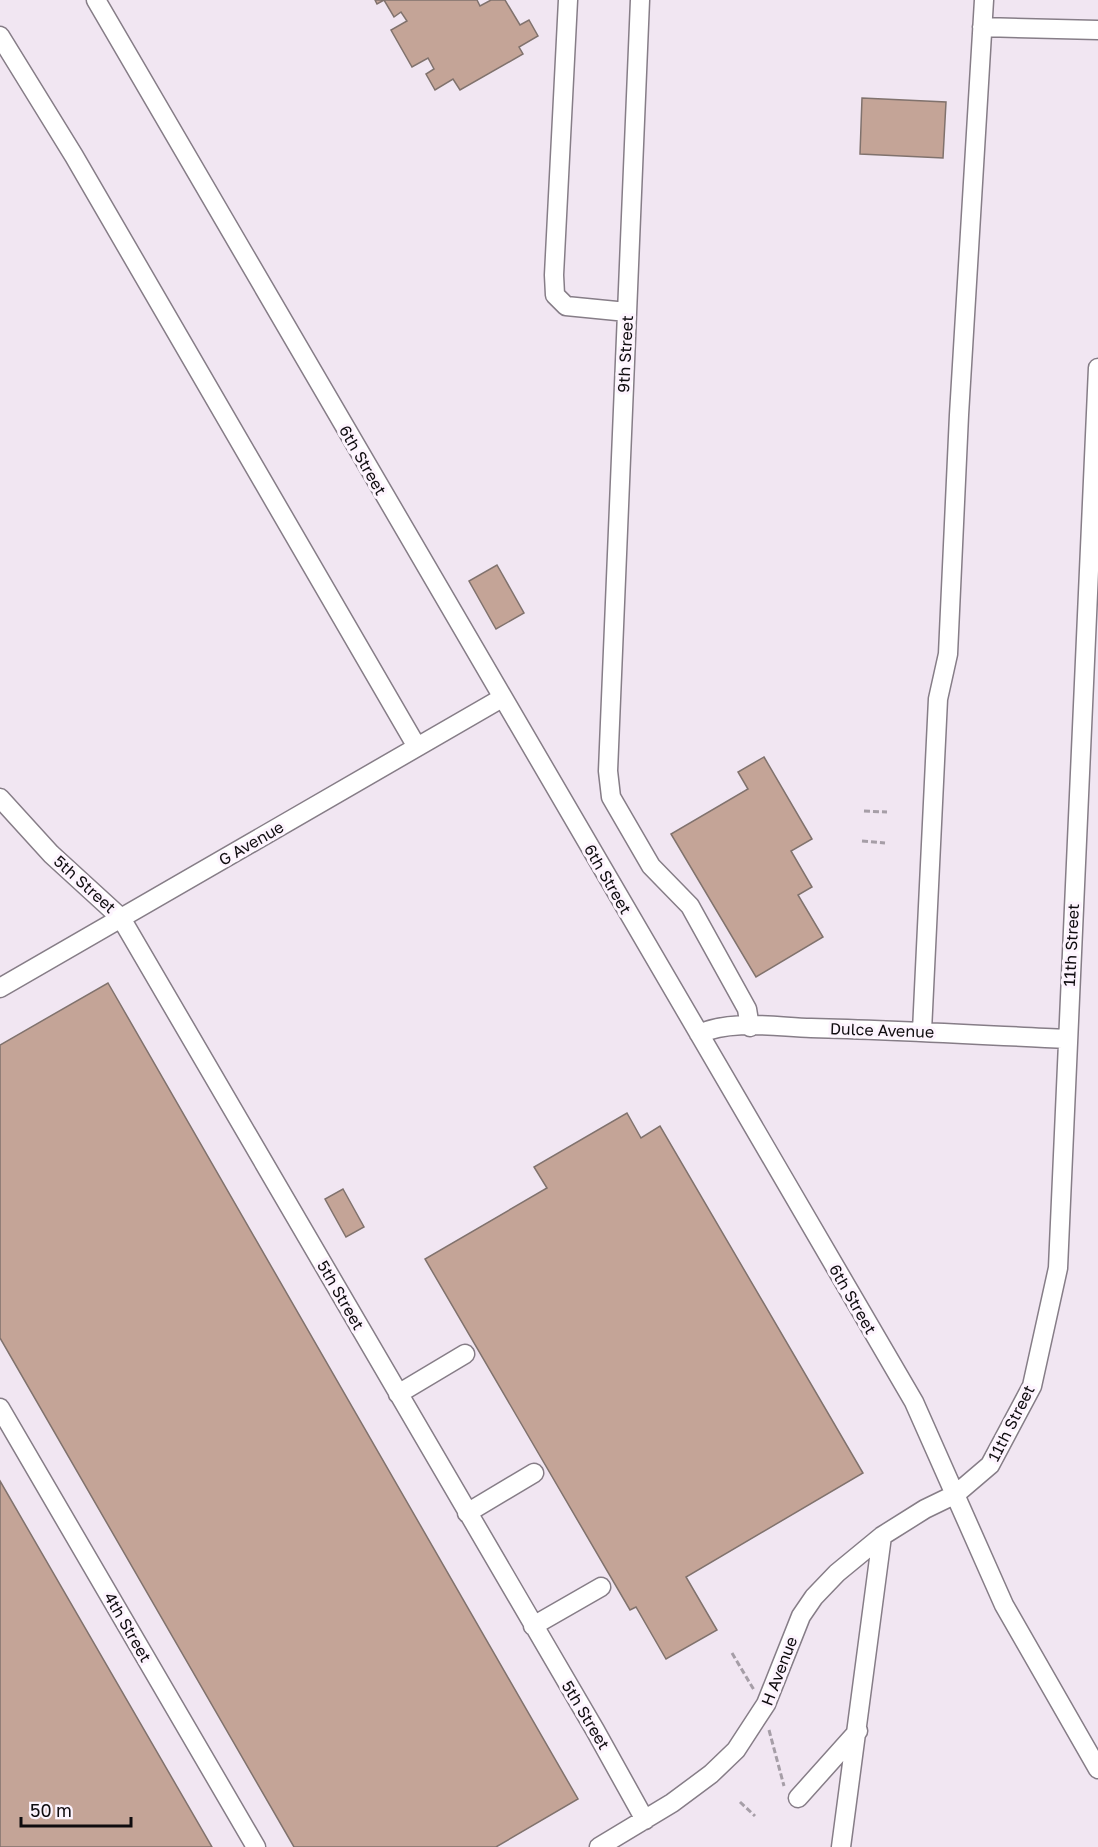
<svg xmlns="http://www.w3.org/2000/svg" width="1098" height="1847" font-family="'Golos Text',sans-serif">
	<style>
		.building { fill: #c4a497; stroke: #80726d; stroke-width: 1.5 }
		.lines { fill: none; stroke-linecap: round; stroke-linejoin: round }
		.minor-casing { stroke: #867d87; stroke-width: 21 }
		.path { stroke: #a69ea7; stroke-width: 3; stroke-dasharray: 6 3; stroke-linecap: butt }
		.minor { stroke: #fff; stroke-width: 18 }
		.labels { text-anchor: middle; stroke-width: 6; stroke-linejoin: round; paint-order: stroke }
		.street-label { font-size: 16px; fill: #0f0c0f; stroke: #fdf4fe }
	</style>
	<rect width="100%" height="100%" fill="#f1e6f2"/>
	<path class="building" d="M375,0H477L480,6L491,0H505L520,25L529,20L538,36L519,47L523,54L460,90L453,79L435,90L426,74L434,69L428,58L412,67L391,30L407,21L401,12L394,17L384,0L377,4Z
		M862,98L946,102L943,158L860,154Z
		M497,565L524,613L496,629L469,581Z
		M764,757L812,839L791,851L812,887L798,895L823,937L756,977L671,834L748,789L738,772Z
		M108,983L578,1799L496,1847H294L0,1338V1045Z
		M627,1113L641,1138L660,1126L863,1473L686,1577L717,1630L666,1659L636,1607L630,1610L425,1259L547,1188L534,1167Z
		M343,1189L364,1227L346,1237L325,1199Z
		M0,1481L212,1847H0Z"/>
	<g class="lines">
		<defs>
			<path id="minor" d="M96,0L914,1402L1004,1605L1098,1769
				M568,0L554,275L555,295L566,306L627,312
				M640,0L608,771L611,797L651,866L690,906L747,1009L750,1027
				M982,27L1098,30
				M0,36L74,156L417,747
				M0,798L51,854L121,918L595,1730L645,1820
				M0,988L502,698
				M922,1031L938,699L948,654L959,415L984,0
				M699,1034C731,1019 776,1027 811,1028C897,1030 982,1035 1067,1039
				M398,1394L465,1354
				M0,1408L256,1847
				M467,1513L534,1473
				M533,1626L601,1587
				M798,1798L858,1731
				M599,1847L672,1803L711,1774L736,1750L766,1704L801,1616L814,1597L837,1573L882,1536L925,1509L956,1494L990,1465L1032,1386L1058,1268L1098,368
				M841,1847L882,1536"/>
		</defs>
		<use href="#minor" class="minor-casing"/>
		<path class="path" d="M864,811L887,812
			M862,841L885,843
			M732,1653L754,1690
			M769,1730L784,1786
			M740,1802L755,1816"/>
		<use href="#minor" class="minor"/>
	</g>
	<g class="labels">
		<g class="street-label">
			<text transform="translate(625 354) rotate(-87)" y="6">9th Street</text>
			<text transform="translate(363 460) rotate(60)" y="6">6th Street</text>
			<text transform="translate(251 843) rotate(-30)" y="6">G Avenue</text>
			<text transform="translate(608 879) rotate(60)" y="6">6th Street</text>
			<text transform="translate(85 884) rotate(42)" y="6">5th Street</text>
			<text transform="translate(1071 945) rotate(-87)" y="6">11th Street</text>
			<text transform="translate(882 1030) rotate(2)" y="6">Dulce Avenue</text>
			<text transform="translate(341 1295) rotate(60)" y="6">5th Street</text>
			<text transform="translate(853 1299) rotate(60)" y="6">6th Street</text>
			<text transform="translate(1011 1423) rotate(-63)" y="6">11th Street</text>
			<text transform="translate(128 1627) rotate(60)" y="6">4th Street</text>
			<text transform="translate(779 1671) rotate(-69)" y="6">H Avenue</text>
			<text transform="translate(586 1715) rotate(59)" y="6">5th Street</text>
		</g>
	</g>
	<path d="M21 1817v9h110v-9" fill="none" stroke="#0f0c0f" stroke-width="3"/>
	<text x="30" y="1817" font-size="18" fill="#0f0c0f" stroke="#fdf4fe" stroke-width="4.5" paint-order="stroke">50 m</text>
</svg>
